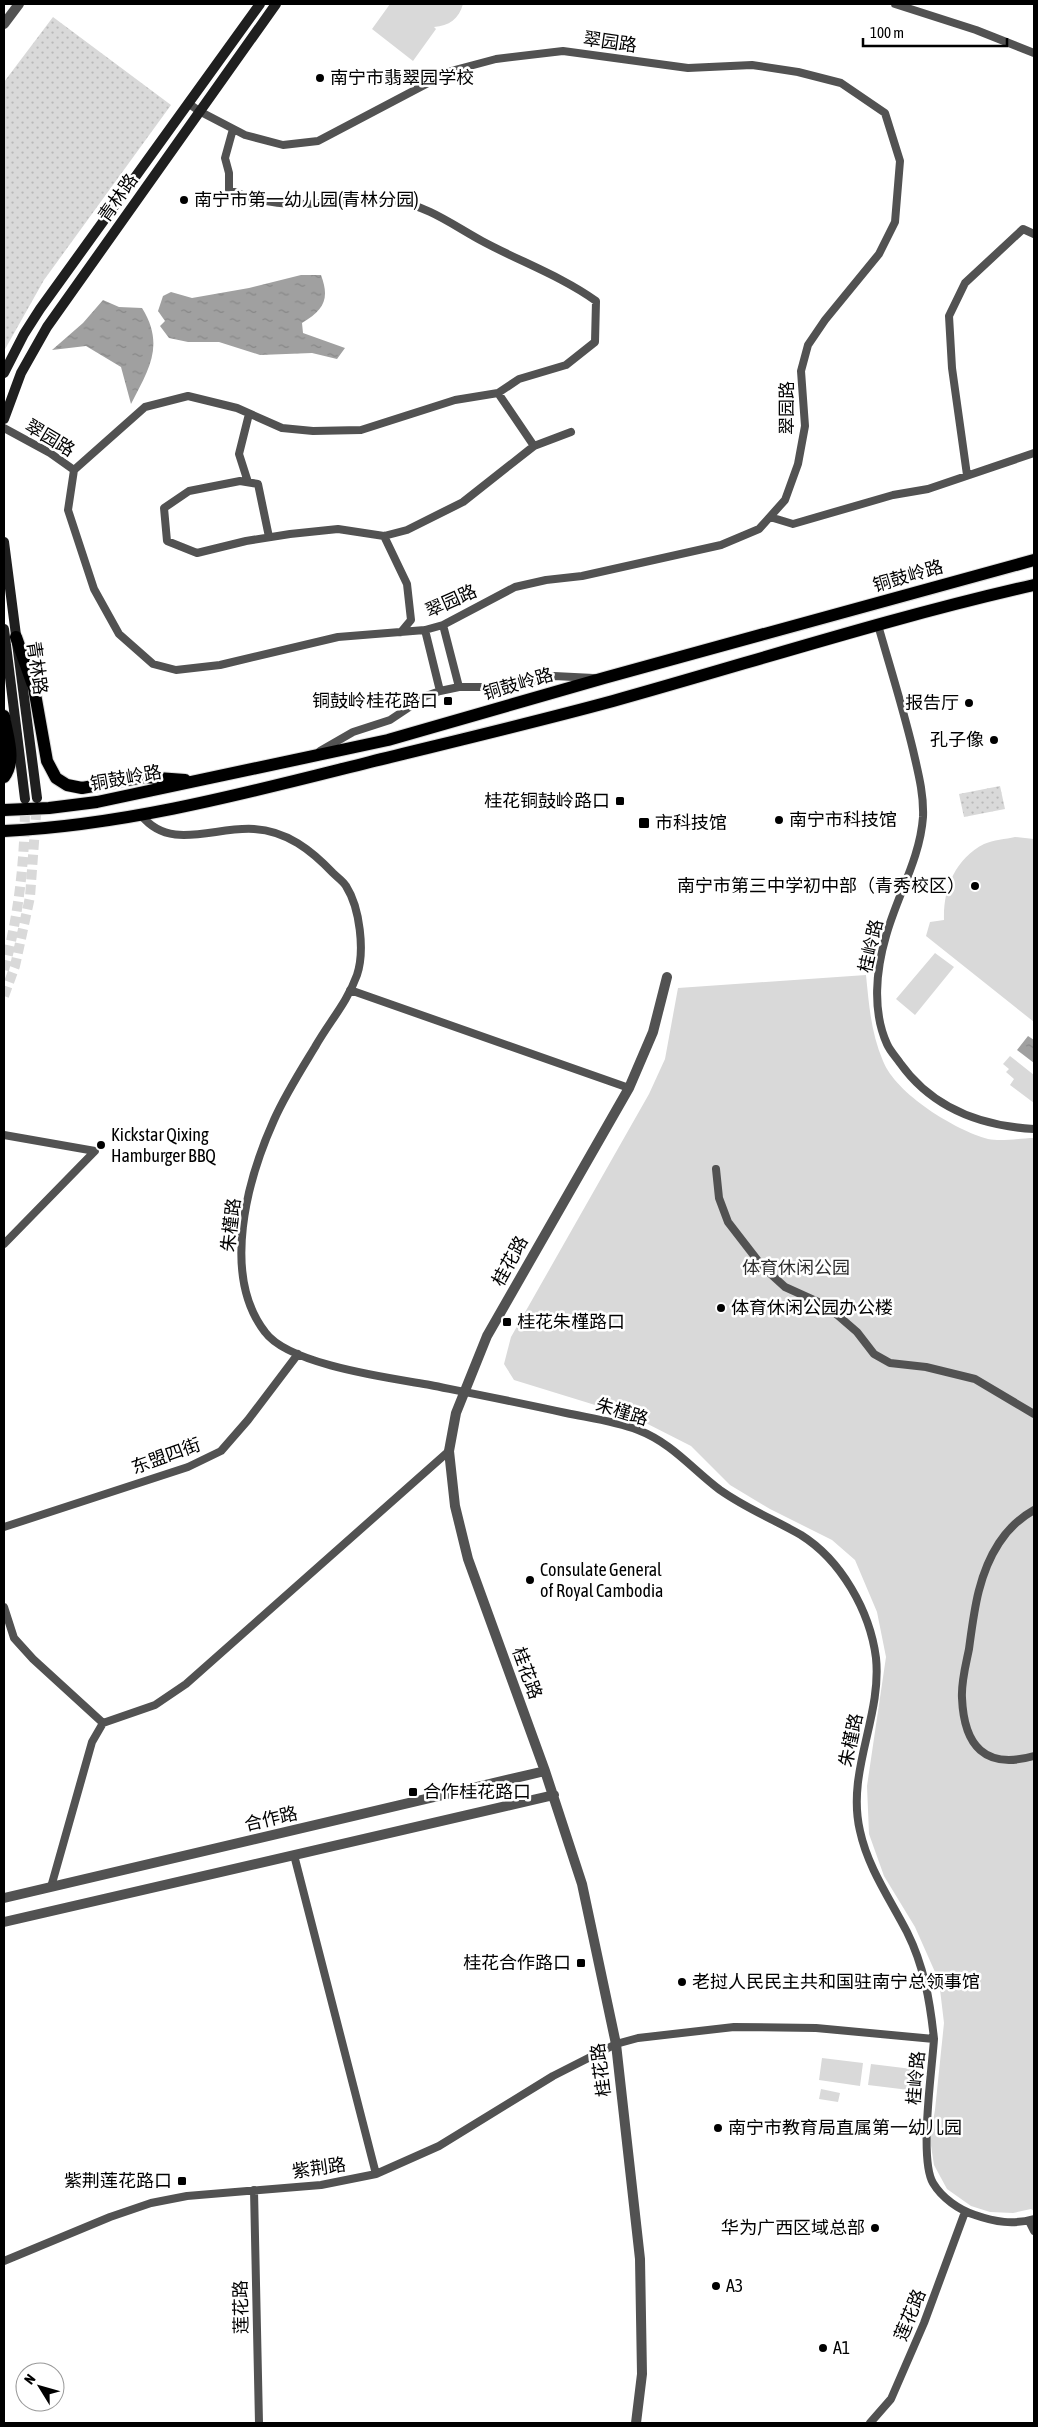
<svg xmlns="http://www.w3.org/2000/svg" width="1038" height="2427" font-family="'Asap Condensed','Noto Sans SC',sans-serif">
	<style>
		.grass { fill: url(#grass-dots) }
		.park { fill: #d9d9d9 }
		.water { fill: url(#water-ripples) }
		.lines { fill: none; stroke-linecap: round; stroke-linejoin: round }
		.secondary-tunnel { stroke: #d9d9d9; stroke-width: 10; stroke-dasharray: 10 5; stroke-linecap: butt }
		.primary-casing { stroke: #dbdbdb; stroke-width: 14 }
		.minor { stroke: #525252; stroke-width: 8 }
		.tertiary { stroke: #525252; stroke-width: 10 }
		.secondary { stroke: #1f1f1f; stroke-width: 10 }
		.primary { stroke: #000; stroke-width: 12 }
		.poi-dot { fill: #000; stroke: #fff; stroke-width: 2 }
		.labels { text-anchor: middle; stroke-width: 5; stroke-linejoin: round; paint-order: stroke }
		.street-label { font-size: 18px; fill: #000; stroke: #fff }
		.poi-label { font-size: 18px; fill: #000; stroke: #fff; text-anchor: start }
		.park-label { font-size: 18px; fill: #303030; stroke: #fff }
	</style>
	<defs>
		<pattern id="grass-dots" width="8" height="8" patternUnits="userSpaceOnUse" patternTransform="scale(1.25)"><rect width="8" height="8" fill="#d9d9d9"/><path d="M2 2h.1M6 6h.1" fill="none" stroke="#b8b8b8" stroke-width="1.8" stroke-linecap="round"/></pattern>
		<pattern id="water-ripples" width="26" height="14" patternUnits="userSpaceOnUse" patternTransform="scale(1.25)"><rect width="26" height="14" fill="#a0a0a0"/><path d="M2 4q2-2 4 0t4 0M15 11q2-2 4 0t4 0" fill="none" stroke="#888"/></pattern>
	</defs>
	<rect width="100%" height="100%" fill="#fff"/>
	<path class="grass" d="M53,17L171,105L44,280L4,351V82Z
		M1000,786L1005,809L964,817L959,794Z"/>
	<path class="park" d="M390,4H463C459,19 449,26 434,27L436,29L413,61L372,29Z
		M1015,837L1034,839V1022L926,936L930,922L944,920C943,889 955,859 984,844C993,840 1006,839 1015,837Z
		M935,953L954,967L915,1015L896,999Z
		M866,975C869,1005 871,1033 883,1061C896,1094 955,1130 988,1139C1002,1142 1020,1138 1034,1138V2211L1031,2209L1013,2213L990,2212L971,2206L947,2189L934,2165L930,2139L935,2110L944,2023L939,1981L915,1927L884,1876L869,1834L867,1786L886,1657L877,1612L855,1560L832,1540L770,1509L730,1485L691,1446L634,1417L514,1380L504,1364L511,1337L649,1094L665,1059L678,988Z
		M1010,1056L1034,1075V1103L1010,1085L1014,1079L1006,1072L1009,1069L1003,1064Z
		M822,2058L863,2063L860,2086L819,2080Z
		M871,2064L912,2069L909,2090L868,2085Z
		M821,2089L840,2093L838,2102L819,2099Z"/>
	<path class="water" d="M301,275H321C330,299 324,310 302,323L303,333L345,348L337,359L312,353L260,355L219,342H188L169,338L160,326L165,321L158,311L163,296L171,292L192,298L249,288Z
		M103,300L119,307L142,308C165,345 149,369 131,404L121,367L86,346L52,350L83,323Z
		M1028,1036L1034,1040V1063L1017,1050Z"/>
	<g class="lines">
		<path class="secondary-tunnel" d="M4,970C19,915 25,859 25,803
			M4,996L15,966L30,897L37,801"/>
		<defs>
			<path id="primary" d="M16,637L34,688L47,761L56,778L67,785L82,788L144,777L185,780
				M4,716C7,736 17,760 4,777
				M4,810L49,808L97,802L388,740L604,678L1034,560
				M4,831C128,825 250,792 370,762C451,742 532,723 613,701C753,662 892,617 1034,585"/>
		</defs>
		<use href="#primary" class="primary-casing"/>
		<path class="minor" d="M895,4L976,30L1034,53
			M4,428L50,453L74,470L68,510L94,589L119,634L153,664L176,670L220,665L338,637L425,630L443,625L515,587L546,580L582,576L721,545L759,529L785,500L798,464L805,426L801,371L808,345L825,320L879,254L895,222L900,161L885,113L841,83L798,72L752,65L688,68L563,51L496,59L451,71L318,141L283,145L245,135L199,111L188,103
			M534,446L571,432
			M74,470L145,407L188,396L237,408L282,428L313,431L361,430L455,400L498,393L519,379L566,365L595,342L596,301C561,276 521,262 482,241C451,224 430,207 393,200C369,196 345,201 321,203C290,206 258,202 229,190V173L225,158L233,129
			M967,475L952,368L949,316L965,283L1023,229L1034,234
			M248,482L239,454L249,414
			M770,517L793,524L893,495L928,489L1034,453
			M384,536L407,584L411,620L401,632
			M269,537L258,484L240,481L189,491L164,508L167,541L197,553L246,541L290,534L338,529L384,536L407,530L463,502L534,446L498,393
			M443,625L459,687
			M878,625C890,667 903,708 913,750C918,772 924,794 923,817C920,859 897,896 886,936C876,970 872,1011 887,1044C890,1051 896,1057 900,1063C932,1108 981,1126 1034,1129
			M425,630L440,691
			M320,751L353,732L390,720L426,696L440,691L459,687H518L554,676L594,678
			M350,990L629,1088
			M4,1135L95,1151L4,1244
			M716,1169L719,1198L728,1222L762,1266L785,1287L827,1306L857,1332L874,1354L890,1363L926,1367L975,1379L1034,1414
			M1034,1510C1020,1518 1008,1529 999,1543C978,1575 974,1612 969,1649C966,1664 961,1682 962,1698C964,1746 985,1770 1034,1756
			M4,1527L188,1467L221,1451L248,1420L298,1354
			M4,1607L14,1638L33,1659L103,1723
			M294,1855L376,2174
			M51,1887L92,1742L103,1723L155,1705L186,1684L449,1451
			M934,2039C932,2070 919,2159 933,2183C942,2198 959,2210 975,2215C995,2222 1013,2225 1034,2219
			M254,2190L259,2423
			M1029,2221L1034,2231
			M4,2261L110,2217L151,2203L187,2196L321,2185L376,2174L439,2146L553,2076L616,2044L638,2038L734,2027L816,2028L934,2039C930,2001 924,1966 907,1932C890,1899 868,1868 860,1831C846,1772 882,1717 876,1658C870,1611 841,1560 801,1535C773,1519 747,1509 720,1490C692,1469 672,1443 638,1430C615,1421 590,1418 566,1413C521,1403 475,1394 430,1385C390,1378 289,1365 265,1332C221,1275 247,1180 274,1120C285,1095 301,1070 315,1047C329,1022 347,1003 357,975C365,951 360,908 346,886C343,881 337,877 333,873C311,850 287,831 254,829C215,826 170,852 141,815
			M870,2423L891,2399L924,2323L965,2212"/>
		<path class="tertiary" d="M4,24L19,4
			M4,1898L545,1771
			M4,1922L554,1795
			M636,2423L642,2374L640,2259L616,2044L582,1884L545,1771L468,1559L455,1506L449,1451L456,1413L487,1336L629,1088L653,1032L667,977"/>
		<path class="secondary" d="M4,373L24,334L40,309L260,4
			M4,419L21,373L47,327L276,4
			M4,542L37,798
			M4,629L25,799"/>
		<use href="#primary" class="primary"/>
	</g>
	<g class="poi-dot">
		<circle cx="320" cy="78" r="5"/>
		<circle cx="184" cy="200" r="5"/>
		<rect x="443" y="696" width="10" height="10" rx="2.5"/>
		<circle cx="969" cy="703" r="5"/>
		<circle cx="994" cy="740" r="5"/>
		<rect x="615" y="796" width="10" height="10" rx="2.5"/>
		<circle cx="779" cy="820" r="5"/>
		<rect x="638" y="817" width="12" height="12" rx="2.5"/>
		<circle cx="975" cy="886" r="5"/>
		<circle cx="101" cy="1145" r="5"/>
		<circle cx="721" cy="1308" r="5"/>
		<rect x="502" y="1317" width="10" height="10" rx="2.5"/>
		<circle cx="530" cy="1580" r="5"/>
		<rect x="408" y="1787" width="10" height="10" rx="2.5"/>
		<rect x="576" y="1958" width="10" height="10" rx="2.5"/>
		<circle cx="682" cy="1982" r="5"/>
		<circle cx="718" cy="2128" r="5"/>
		<rect x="177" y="2176" width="10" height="10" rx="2.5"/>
		<circle cx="875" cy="2228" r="5"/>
		<circle cx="716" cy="2286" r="5"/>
		<circle cx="823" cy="2348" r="5"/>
	</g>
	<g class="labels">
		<g class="street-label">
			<text transform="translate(610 42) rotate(8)" y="6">翠园路</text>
			<text transform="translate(118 198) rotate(-55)" y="6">青林路</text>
			<text transform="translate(787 408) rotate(-90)" y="6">翠园路</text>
			<text transform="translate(50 438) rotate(31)" y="6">翠园路</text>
			<text transform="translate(908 576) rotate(-16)" y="6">铜鼓岭路</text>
			<text transform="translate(451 601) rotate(-24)" y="6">翠园路</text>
			<text transform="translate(37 668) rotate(82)" y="6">青林路</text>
			<text transform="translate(518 684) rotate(-16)" y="6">铜鼓岭路</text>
			<text transform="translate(126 778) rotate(-10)" y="6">铜鼓岭路</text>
			<text transform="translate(871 946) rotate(-77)" y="6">桂岭路</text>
			<text transform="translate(231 1225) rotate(-83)" y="6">朱槿路</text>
			<text transform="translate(510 1261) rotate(-61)" y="6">桂花路</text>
			<text transform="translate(622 1412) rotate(17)" y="6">朱槿路</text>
			<text transform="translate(166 1456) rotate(-20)" y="6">东盟四街</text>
			<text transform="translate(527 1673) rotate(70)" y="6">桂花路</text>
			<text transform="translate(851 1740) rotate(-78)" y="6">朱槿路</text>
			<text transform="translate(271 1819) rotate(-13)" y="6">合作路</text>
			<text transform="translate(601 2070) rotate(-97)" y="6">桂花路</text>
			<text transform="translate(916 2078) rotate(-85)" y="6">桂岭路</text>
			<text transform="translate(319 2168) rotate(-8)" y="6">紫荆路</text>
			<text transform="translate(241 2307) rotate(-91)" y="6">莲花路</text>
			<text transform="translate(910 2315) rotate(-68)" y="6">莲花路</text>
		</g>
		<g class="poi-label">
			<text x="330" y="84">南宁市翡翠园学校</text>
			<text x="194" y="206">南宁市第一幼儿园(青林分园)</text>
			<text x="438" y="707" text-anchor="end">铜鼓岭桂花路口</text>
			<text x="959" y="709" text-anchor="end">报告厅</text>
			<text x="984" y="746" text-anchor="end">孔子像</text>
			<text x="610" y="807" text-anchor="end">桂花铜鼓岭路口</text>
			<text x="789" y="826">南宁市科技馆</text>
			<text x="655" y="829">市科技馆</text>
			<text x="965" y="892" text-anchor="end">南宁市第三中学初中部（青秀校区）</text>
			<text x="111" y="1141">Kickstar Qixing<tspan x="111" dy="21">Hamburger BBQ</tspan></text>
			<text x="731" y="1314">体育休闲公园办公楼</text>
			<text x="517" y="1328">桂花朱槿路口</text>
			<text x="540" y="1576">Consulate General<tspan x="540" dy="21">of Royal Cambodia</tspan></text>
			<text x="423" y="1798">合作桂花路口</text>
			<text x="571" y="1969" text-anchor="end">桂花合作路口</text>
			<text x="692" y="1988">老挝人民民主共和国驻南宁总领事馆</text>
			<text x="728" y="2134">南宁市教育局直属第一幼儿园</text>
			<text x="172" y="2187" text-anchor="end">紫荆莲花路口</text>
			<text x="865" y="2234" text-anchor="end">华为广西区域总部</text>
			<text x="726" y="2292">A3</text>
			<text x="833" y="2354">A1</text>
		</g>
		<g class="park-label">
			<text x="796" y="1274">体育休闲公园</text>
		</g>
	</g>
	<rect width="1038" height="2427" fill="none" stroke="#000000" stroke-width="10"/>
	<g transform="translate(40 2387) rotate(307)"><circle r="24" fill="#ffffff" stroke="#999999"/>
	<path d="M0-4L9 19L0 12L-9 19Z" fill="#000000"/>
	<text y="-8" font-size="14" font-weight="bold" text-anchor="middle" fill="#000000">N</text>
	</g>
	<path d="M863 38v8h144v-8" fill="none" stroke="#000000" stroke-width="2.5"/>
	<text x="870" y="38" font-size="15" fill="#000000" stroke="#ffffff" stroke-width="4" paint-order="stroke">100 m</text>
</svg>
